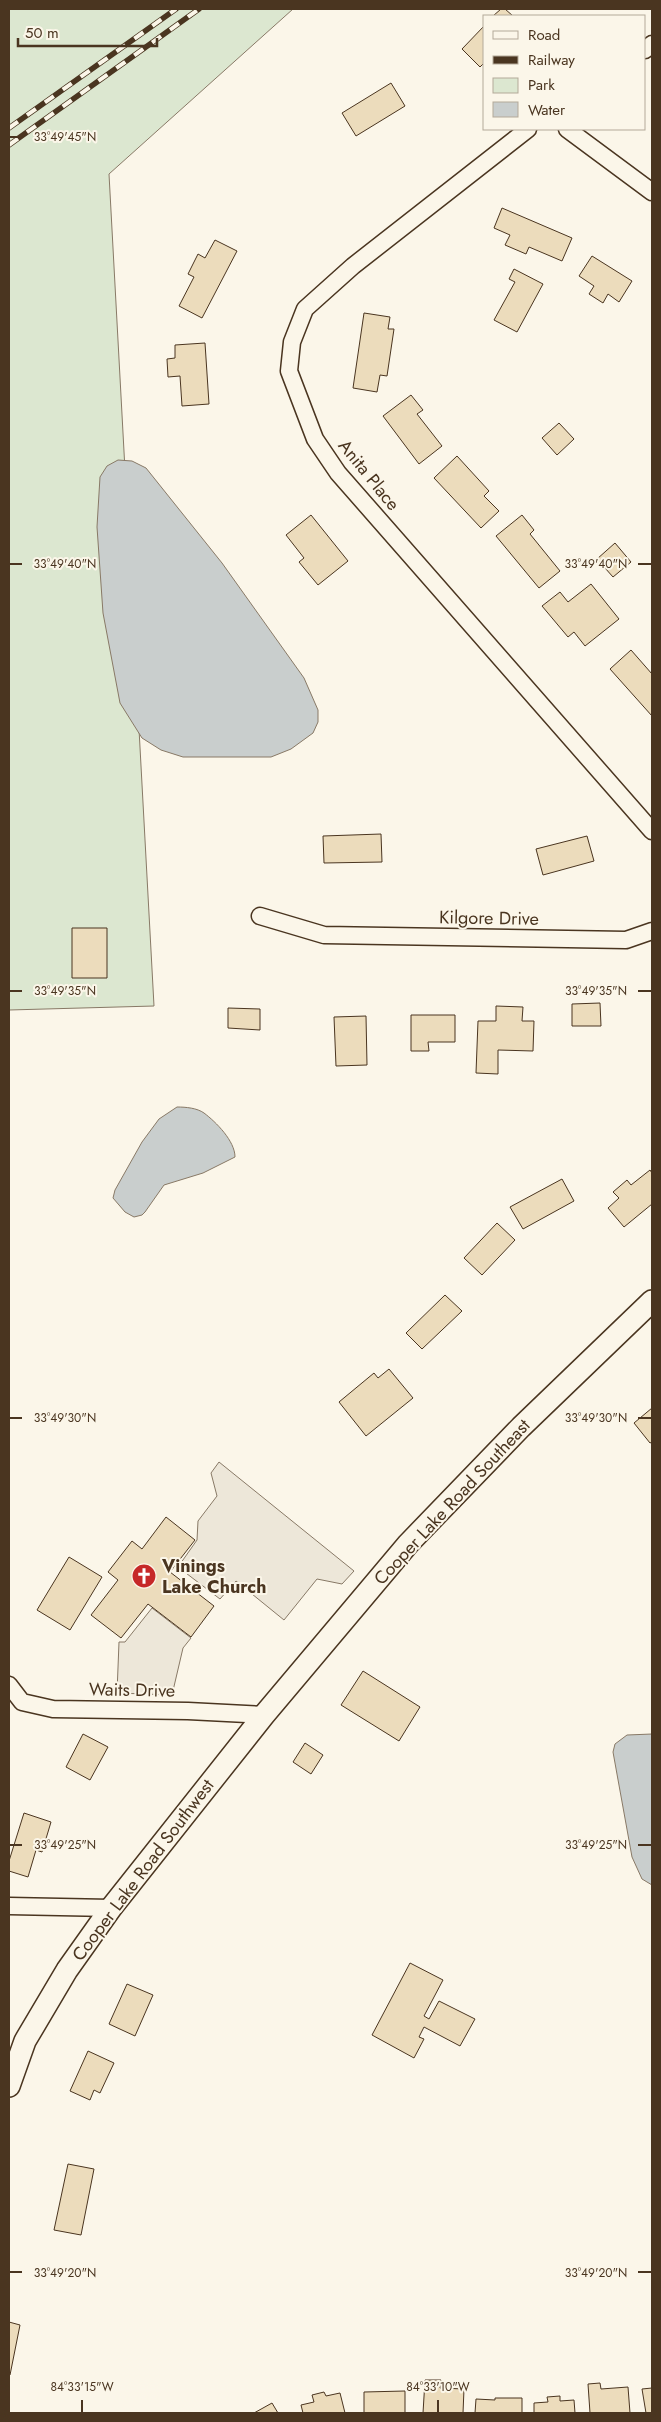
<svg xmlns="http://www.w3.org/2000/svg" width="661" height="2422" font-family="Jost,sans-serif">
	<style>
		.green { fill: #dce7d0; stroke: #887966 }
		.parking { fill: #ede7d9; stroke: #887966 }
		.water { fill: #c9cecd; stroke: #887966 }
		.building { fill: #ecdcbc; stroke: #4a3520 }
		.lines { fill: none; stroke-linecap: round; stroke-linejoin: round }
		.minor-casing { stroke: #4a3520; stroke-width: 19 }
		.tertiary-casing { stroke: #4a3520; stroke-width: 24 }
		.minor { stroke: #fbf6e9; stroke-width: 16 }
		.tertiary { stroke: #fbf6e9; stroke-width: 21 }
		.rail-casing { stroke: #4a3520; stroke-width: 5.5 }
		.rail { stroke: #fbf6e9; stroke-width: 4; stroke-dasharray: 11; stroke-linecap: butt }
		.ticks { fill: none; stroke: #4a3520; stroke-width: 2 }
		.labels { text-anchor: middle; stroke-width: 4; stroke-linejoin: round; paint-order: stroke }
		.street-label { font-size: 18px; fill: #4a3520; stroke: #fbf6e9 }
		.poi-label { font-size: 18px; font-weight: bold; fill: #4a3520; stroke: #fbf6e9; text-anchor: start }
		.ticks-label { font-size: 12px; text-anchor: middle; fill: #4a3520; stroke: #fbf6e9; stroke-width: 4; stroke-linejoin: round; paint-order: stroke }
	</style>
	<rect width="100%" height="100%" fill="#fbf6e9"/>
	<path class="green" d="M9,9H293L109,174L154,1006L9,1010Z"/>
	<path class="parking" d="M219,1462L354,1571L342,1584L317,1579L284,1620L236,1581L220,1599L178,1567L197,1540L198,1521L217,1496L211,1473Z
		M152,1608L191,1638L183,1648L172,1695L117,1693L119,1642H125Z"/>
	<path class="water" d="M118,460L132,461L146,468L222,563L304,678L318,710V722L313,733L291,749L271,757H183L161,750L142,738L120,703L103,613L97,527L100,477L107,466Z
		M177,1107C186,1107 197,1108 204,1113C216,1122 235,1141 235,1157L203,1173L164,1185L145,1212L142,1215L134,1217L125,1212L113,1198L115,1190L142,1142L159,1119Z
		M652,1734V1885L642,1879L632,1857L613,1752L615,1744L627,1735Z"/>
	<path class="building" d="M501,9H505L513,16H493Z
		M485,25V62L480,67L462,49Z
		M391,83L405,106L356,136L342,113Z
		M502,208L572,238L562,261L529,247L526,254L505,245L510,235L494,228Z
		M215,240L237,251L202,318L179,306L194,277L188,274L198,254L205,258Z
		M592,256L632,281L619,302L608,294L603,303L589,294L594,286L579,276Z
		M514,269L543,284L517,332L494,320L515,282L509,279Z
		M364,313L390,317L388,329H394L387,376L380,375L377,392L353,388Z
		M205,343L209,404L182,406L180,376L168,377L167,359L175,358V345Z
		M411,395L423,410L417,414L442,446L419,464L383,416Z
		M559,423L574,439L557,455L542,438Z
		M457,456L489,491L484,496L499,511L481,528L434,478Z
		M311,515L348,561L318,585L299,562L304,558L286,535Z
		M522,515L534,530L530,534L560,571L539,588L496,536Z
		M615,543L631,562L613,577L597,559Z
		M591,584L619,619L585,646L574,632L568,637L542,606L560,592L568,602Z
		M631,650L652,674V716L610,669Z
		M381,834L382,862L324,863L323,836Z
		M587,836L594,861L543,875L536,849Z
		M72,928H107V978H72Z
		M600,1003L601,1026H572V1004Z
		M496,1006L523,1007L522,1021H534L533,1051L498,1050V1074L476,1073L478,1021H496Z
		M228,1008L260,1009V1030L228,1028Z
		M411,1015H455V1042H428L429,1051H411Z
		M366,1016L367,1065L336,1066L334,1017Z
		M650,1170L652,1173V1204L624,1227L608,1208L619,1198L613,1192L627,1180L631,1185Z
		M562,1179L574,1201L523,1229L510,1207Z
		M497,1223L515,1240L482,1275L464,1258Z
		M445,1295L462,1311L422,1349L406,1333Z
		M389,1369L413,1398L366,1436L339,1402L374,1373L378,1378Z
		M652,1408V1442L650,1443L634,1423Z
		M166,1517L195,1540L170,1572L214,1606L191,1637L148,1604L121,1638L91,1615L118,1580L108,1572L132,1541L142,1549Z
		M69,1557L102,1577L70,1630L37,1610Z
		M363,1671L420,1707L399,1741L341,1705Z
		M83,1734L108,1747L90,1780L66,1767Z
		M305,1743L323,1755L311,1774L293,1762Z
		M24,1813L51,1822L42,1852L36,1850L28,1877L9,1871V1861Z
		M410,1963L443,1980L424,2016L429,2019L439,2001L475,2019L460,2046L424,2027L419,2037L424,2039L414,2058L372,2035Z
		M127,1984L153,1995L135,2036L109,2024Z
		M88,2051L114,2063L100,2093L94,2090L90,2100L70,2091Z
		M68,2164L94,2169L81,2235L54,2230Z
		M9,2322L20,2325L10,2375L9,2374Z
		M425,2380H441L440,2388L464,2389L463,2413H423Z
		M600,2383L601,2389L628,2387L630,2413H590L588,2384Z
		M652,2388V2413H646L642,2389Z
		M405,2391V2413H364V2392Z
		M324,2392L326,2396L340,2393L345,2413H303L301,2405L314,2402L312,2395Z
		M560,2396V2401L574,2400L575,2413H534V2403L548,2402L547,2397Z
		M495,2398H522V2413H475L476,2399L495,2400Z
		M272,2403L278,2413H254Z"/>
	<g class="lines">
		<defs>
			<path id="minor" d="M645,50L652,44
				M528,129L353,266L305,309L292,342L289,371L315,439L338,473L652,831
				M567,129L652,192
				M260,916L324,935L626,940L652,931
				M9,1685L22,1702L53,1709L188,1711L264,1715
				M9,1906L111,1908"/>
			<path id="tertiary" d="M9,2086L25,2041L67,1970L111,1908L264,1715L408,1544L521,1427L652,1301"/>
		</defs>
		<use href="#minor" class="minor-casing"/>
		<use href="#tertiary" class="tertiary-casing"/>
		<use href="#minor" class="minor"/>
		<use href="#tertiary" class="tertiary"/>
		<defs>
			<path id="rail" d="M9,128L176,9
				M9,145L199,9"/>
		</defs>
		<use href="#rail" class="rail-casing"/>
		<use href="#rail" class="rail"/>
	</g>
	<path class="ticks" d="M10,137H22M10,564H22M638,564H651M10,991H22M638,991H651M10,1418H22M638,1418H651M10,1845H22M638,1845H651M10,2272H22M638,2272H651M82,2400V2412M438,2400V2412"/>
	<defs>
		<symbol id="church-disc" viewBox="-11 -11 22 22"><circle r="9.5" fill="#c62828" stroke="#fbf6e9"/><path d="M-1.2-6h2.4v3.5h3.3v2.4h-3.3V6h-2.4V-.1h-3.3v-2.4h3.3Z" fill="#fff"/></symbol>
	</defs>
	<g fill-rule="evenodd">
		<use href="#church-disc" x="130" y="1562" width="28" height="28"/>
	</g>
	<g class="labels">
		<g class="street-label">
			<text transform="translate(369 475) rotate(51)" y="6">Anita Place</text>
			<text transform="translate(489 918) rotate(1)" y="6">Kilgore Drive</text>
			<text transform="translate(452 1502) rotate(-47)" y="6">Cooper Lake Road Southeast</text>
			<text transform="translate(132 1690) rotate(1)" y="6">Waits Drive</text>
			<text transform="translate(143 1870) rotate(-53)" y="6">Cooper Lake Road Southwest</text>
		</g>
		<g class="poi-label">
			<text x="162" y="1572">Vinings<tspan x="162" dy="21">Lake Church</tspan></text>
		</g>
	</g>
	<g class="ticks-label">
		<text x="65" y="141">33°49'45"N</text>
		<text x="65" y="568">33°49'40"N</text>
		<text x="596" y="568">33°49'40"N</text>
		<text x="65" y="995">33°49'35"N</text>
		<text x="596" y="995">33°49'35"N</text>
		<text x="65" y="1422">33°49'30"N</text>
		<text x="596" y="1422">33°49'30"N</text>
		<text x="65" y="1849">33°49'25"N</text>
		<text x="596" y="1849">33°49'25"N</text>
		<text x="65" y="2277">33°49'20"N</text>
		<text x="596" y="2277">33°49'20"N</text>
		<text x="82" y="2391">84°33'15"W</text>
		<text x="438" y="2391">84°33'10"W</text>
	</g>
	<rect width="661" height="2422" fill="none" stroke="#4a3520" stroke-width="20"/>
	<rect x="483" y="15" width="162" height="115" fill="#fbf6e9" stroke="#b4a999"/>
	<rect x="493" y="31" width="25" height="8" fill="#fbf6e9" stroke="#b4a999"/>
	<text x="528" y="40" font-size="15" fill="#4a3520">Road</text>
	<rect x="493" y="56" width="25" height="8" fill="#4a3520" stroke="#b4a999"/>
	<text x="528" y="65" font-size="15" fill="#4a3520">Railway</text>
	<rect x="493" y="78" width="25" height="15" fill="#dce7d0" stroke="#b4a999"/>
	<text x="528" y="90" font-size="15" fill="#4a3520">Park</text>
	<rect x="493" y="102" width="25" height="15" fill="#c9cecd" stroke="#b4a999"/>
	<text x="528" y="115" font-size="15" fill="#4a3520">Water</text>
	<path d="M18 38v8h139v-8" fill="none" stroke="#4a3520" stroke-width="2.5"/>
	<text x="25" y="38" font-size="15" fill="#4a3520" stroke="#fbf6e9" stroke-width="4" paint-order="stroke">50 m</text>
</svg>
